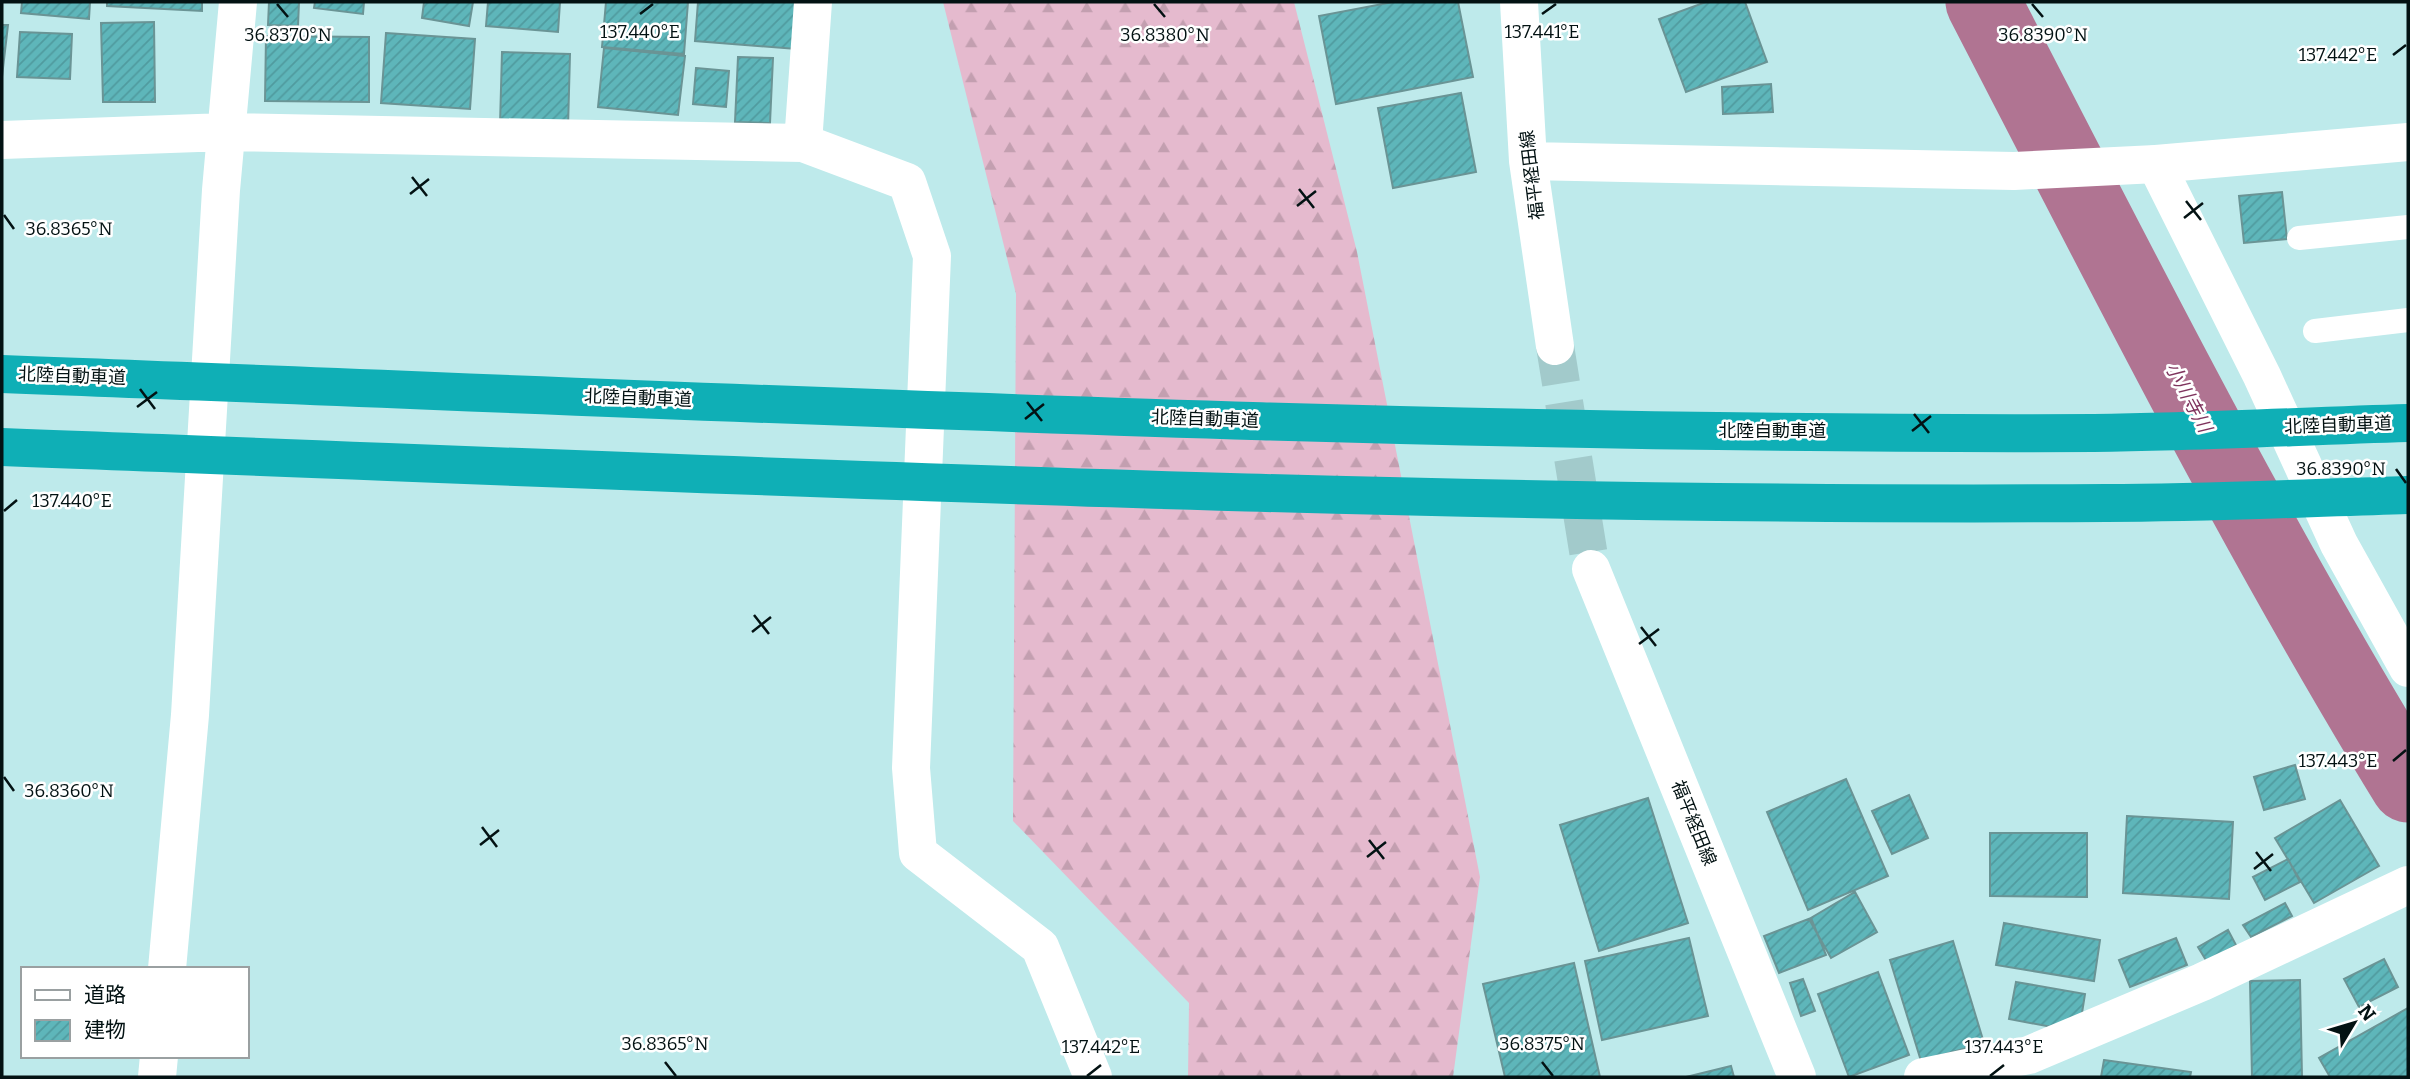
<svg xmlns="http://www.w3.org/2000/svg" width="2410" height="1079" font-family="Bitter,'Noto Sans JP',serif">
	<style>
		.forest { fill: url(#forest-firs) }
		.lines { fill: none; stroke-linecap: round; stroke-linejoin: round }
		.river { stroke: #b07492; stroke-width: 75 }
		.building { fill: url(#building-hatch); stroke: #6a9495; stroke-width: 2 }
		.secondary-tunnel { stroke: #a2cacb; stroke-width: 38; stroke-dasharray: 38 19; stroke-linecap: butt }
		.lane { stroke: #fff; stroke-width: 24 }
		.street { stroke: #fff; stroke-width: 38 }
		.secondary { stroke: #fff; stroke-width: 38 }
		.highway { stroke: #0fafb6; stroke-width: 38 }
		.ticks { fill: none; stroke: #031213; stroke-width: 2.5 }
		.labels { text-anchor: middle; stroke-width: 5; stroke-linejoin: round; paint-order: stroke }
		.street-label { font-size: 18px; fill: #031213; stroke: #fff }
		.water-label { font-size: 19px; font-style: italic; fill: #7f345e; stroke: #fff }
		.ticks-label { font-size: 18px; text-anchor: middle; fill: #031213; stroke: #fff; stroke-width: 5; stroke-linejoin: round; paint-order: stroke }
	</style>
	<defs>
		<pattern id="forest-firs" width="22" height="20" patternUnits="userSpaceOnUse" patternTransform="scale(1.75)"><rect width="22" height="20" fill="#e5bace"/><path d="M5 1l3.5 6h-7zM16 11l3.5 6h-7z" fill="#c39fb0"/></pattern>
		<pattern id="building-hatch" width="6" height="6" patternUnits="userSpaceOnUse" patternTransform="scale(1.75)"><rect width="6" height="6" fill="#5eb6ba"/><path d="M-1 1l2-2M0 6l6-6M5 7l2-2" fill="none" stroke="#509b9f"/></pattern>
	</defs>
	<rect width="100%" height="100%" fill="#beeaeb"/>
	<path class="forest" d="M943,2H1294L1357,252L1480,877L1453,1077H1188L1189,1003L1013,821L1016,294Z"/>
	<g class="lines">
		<path class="river" d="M1983,2C2119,265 2253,532 2408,785"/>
	</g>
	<path class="building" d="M22,2H90L89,19L21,13Z
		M107,2H202V11L107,6Z
		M269,2H299L298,26L268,25Z
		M315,2H364L363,14L314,8Z
		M424,2H473L469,26L422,18Z
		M488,2H560L558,32L486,26Z
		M606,2H688L684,54L602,47Z
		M698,2H799L796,49L695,41Z
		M1393,2H1458L1473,77L1336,104L1319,16Z
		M1706,2H1745L1767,62L1686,92L1659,19Z
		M154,22L155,102H103L101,23Z
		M2,25H8L2,77Z
		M20,32L72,34L70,79L17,77Z
		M386,33L475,39L470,109L381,103Z
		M266,36L369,37V102L265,101Z
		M604,48L685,56L678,115L598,107Z
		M502,52L570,54L568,128L500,125Z
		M738,57L773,58L770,123L735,122Z
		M696,68L729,71L726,107L693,104Z
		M1771,84L1773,112L1723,114L1722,87Z
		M1461,93L1476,172L1393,188L1378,108Z
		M2282,192L2287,239L2244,243L2239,196Z
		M2295,765L2305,799L2264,810L2254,777Z
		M1846,779L1888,876L1808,910L1767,812Z
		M1909,795L1928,838L1892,854L1872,811Z
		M1648,798L1688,923L1599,951L1560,825Z
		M2340,800L2379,866L2314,903L2275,838Z
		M2127,816L2233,822L2229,899L2123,893Z
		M1990,833H2087V897L1990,896Z
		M2288,859L2300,882L2265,900L2253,877Z
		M1855,892L1877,932L1831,958L1809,919Z
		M2285,903L2292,916L2251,937L2243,925Z
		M1811,918L1826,955L1779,973L1764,936Z
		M2004,923L2100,940L2094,981L1996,965Z
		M2228,930L2236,945L2207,962L2198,947Z
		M1689,938L1708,1016L1602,1040L1585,961Z
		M2176,938L2187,965L2130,987L2119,960Z
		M1953,941L1984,1043L1921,1061L1890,960Z
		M2384,959L2398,987L2359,1007L2344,979Z
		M1574,963L1600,1077H1505L1483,984Z
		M1878,972L1909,1055L1849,1077L1818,994Z
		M1803,979L1815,1011L1801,1016L1790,983Z
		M2300,980L2302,1077H2252L2250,981Z
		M2016,982L2085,994L2079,1032L2009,1019Z
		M2408,1008V1077H2330L2319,1058Z
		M2104,1060L2191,1072L2190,1077H2101Z
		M1731,1066L1734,1077H1686Z"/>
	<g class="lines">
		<path class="secondary-tunnel" d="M1555,346L1591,569"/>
		<path class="lane" d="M2299,238L2408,227
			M2315,331L2408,320"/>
		<path class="street" d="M813,2L803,143L907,182L932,256L911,768L918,853L1040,947L1093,1077
			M2,140L226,132L803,143
			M2156,164L2262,376L2339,544L2408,668
			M167,969L190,715L221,190L238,2
			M157,1077L159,1056
			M1923,1077L2029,1055L2202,982L2408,885"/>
		<path class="secondary" d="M1519,2L1528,161L1555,346
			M1528,161L2014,171L2156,164L2408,142
			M1591,569L1797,1077"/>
		<path class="highway" d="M2,374C699,400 1396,436 2094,433C2199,432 2304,426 2408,423
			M2,447C703,473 1404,508 2106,503C2207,503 2308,498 2408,495"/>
	</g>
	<path class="ticks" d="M277,4L288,17M1154,4L1165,17M2032,4L2043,17M640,14L653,4M1542,14L1556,4M2393,55L2406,45M412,177L427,196M1299,189L1314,208M410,194L429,179M2186,201L2201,220M1297,206L1316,191M4,215L14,229M2184,218L2203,203M140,389L155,409M1027,402L1042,421M137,407L157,392M1914,414L1929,433M1025,419L1044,404M1912,431L1931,416M2396,469L2406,483M4,511L17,500M754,615L769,634M1641,627L1656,646M752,632L771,617M1639,644L1659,629M2393,761L2406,750M4,777L14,791M482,827L497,847M1369,840L1384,859M480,845L499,830M2256,852L2271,871M1367,857L1386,842M2254,869L2273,854M665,1062L676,1076M1542,1062L1553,1076M1087,1076L1101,1065M1990,1076L2004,1065"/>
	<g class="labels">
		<g class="street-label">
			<text transform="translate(1532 175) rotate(-97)" y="6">福平経田線</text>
			<text transform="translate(72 376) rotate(2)" y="6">北陸自動車道</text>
			<text transform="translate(638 398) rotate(2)" y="6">北陸自動車道</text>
			<text transform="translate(1205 419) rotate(2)" y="6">北陸自動車道</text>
			<text transform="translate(2338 425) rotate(-2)" y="6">北陸自動車道</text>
			<text x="1772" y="437">北陸自動車道</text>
			<text transform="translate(1694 823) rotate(68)" y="6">福平経田線</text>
		</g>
		<g class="water-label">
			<text transform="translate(2189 397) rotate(62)" y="7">小川寺川</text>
		</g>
	</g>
	<g class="ticks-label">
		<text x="640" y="38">137.440°E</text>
		<text x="1542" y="38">137.441°E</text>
		<text x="288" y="41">36.8370°N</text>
		<text x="1165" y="41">36.8380°N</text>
		<text x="2043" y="41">36.8390°N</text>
		<text x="2338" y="61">137.442°E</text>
		<text x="69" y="235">36.8365°N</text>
		<text x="2341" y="475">36.8390°N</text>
		<text x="72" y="507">137.440°E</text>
		<text x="2338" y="767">137.443°E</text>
		<text x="69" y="797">36.8360°N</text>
		<text x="665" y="1050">36.8365°N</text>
		<text x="1542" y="1050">36.8375°N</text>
		<text x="1101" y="1053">137.442°E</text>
		<text x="2004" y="1053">137.443°E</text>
	</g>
	<rect width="2410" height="1079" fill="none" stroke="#031213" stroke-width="7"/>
	<rect x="21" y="967" width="228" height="91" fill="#ffffff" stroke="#9aa0a1" stroke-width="2"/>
	<rect x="35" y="990" width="35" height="10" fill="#ffffff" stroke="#9aa0a1" stroke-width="2"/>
	<text x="84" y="1002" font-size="21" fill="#031213">道路</text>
	<rect x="35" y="1020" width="35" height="21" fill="url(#building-hatch)" stroke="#9aa0a1" stroke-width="2"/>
	<text x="84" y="1037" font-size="21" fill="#031213">建物</text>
	<g transform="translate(2354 1023) rotate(52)" stroke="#ffffff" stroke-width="5" paint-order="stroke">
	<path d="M0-5L12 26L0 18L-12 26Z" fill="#031213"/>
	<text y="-10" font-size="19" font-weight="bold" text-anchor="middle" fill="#031213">N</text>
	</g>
</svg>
